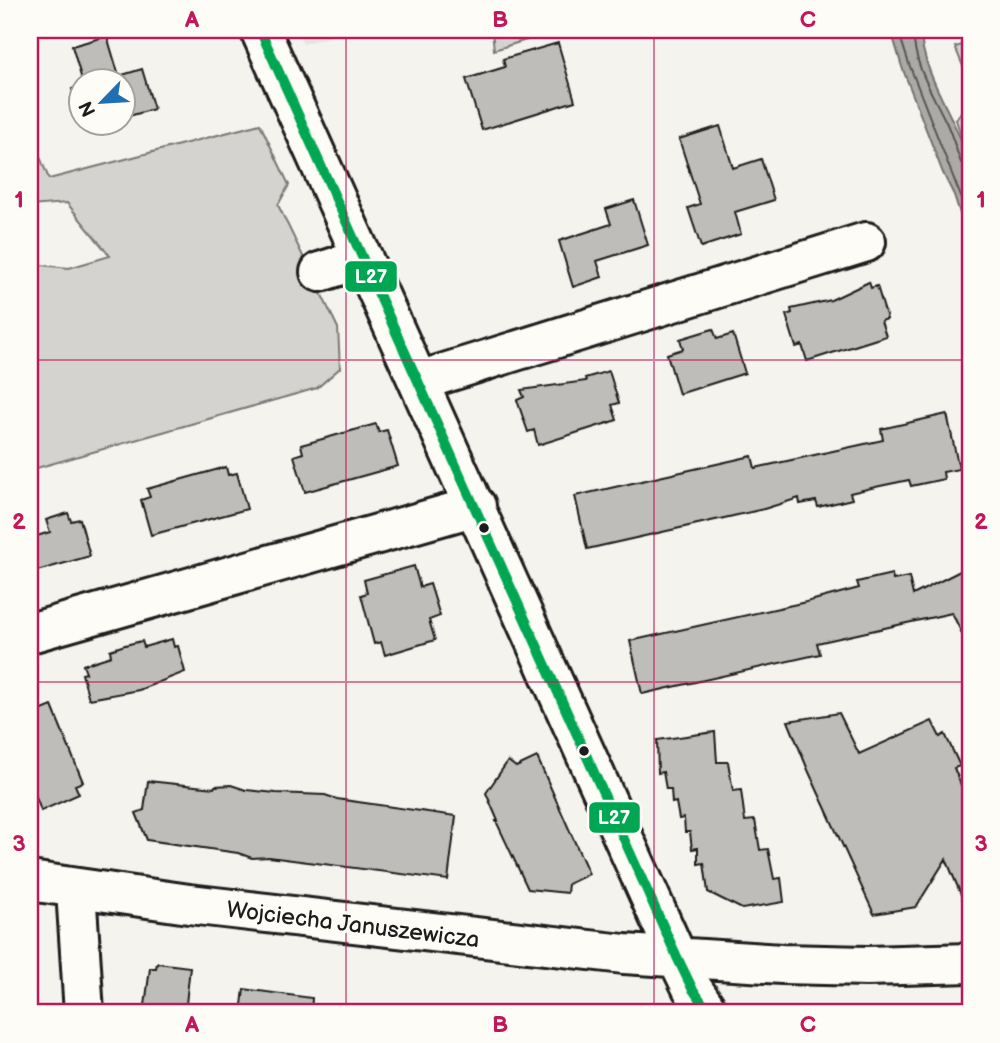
<svg xmlns="http://www.w3.org/2000/svg" width="1000" height="1043" font-family="'Balsamiq Sans',sans-serif">
	<style>
		.built { fill: #e4e3de }
		.green { fill: #d4d3cf; stroke: #787876; stroke-width: 2 }
		.water { fill: #abaaa6; stroke: #72716f; stroke-width: 2 }
		.lines { fill: none; stroke-linecap: round; stroke-linejoin: round }
		.shore { stroke: #555553; stroke-width: 2 }
		.building { fill: #bebdba; stroke: #1c1c1c; stroke-width: 2 }
		.minor-casing { stroke: #1c1c1c; stroke-width: 44 }
		.minor { stroke: #fdfcf7; stroke-width: 38 }
		.bus-1-casing { stroke: #fdfcf7; stroke-width: 16 }
		.bus-1 { stroke: #00a651; stroke-width: 10 }
		.grid { fill: none; stroke: #c2185b; stroke-width: 2; stroke-opacity: 0.55 }
		.bus-dot { fill: #1c1c1c; stroke: #fdfcf7; stroke-width: 2.5 }
		.labels { text-anchor: middle; stroke-width: 7; stroke-linejoin: round; paint-order: stroke }
		.street-label { font-size: 23px; fill: #1c1c1c; stroke: #fdfcf7 }
		.line-badge { stroke: #fdfcf7; stroke-width: 2.5 }
		.badge-label { font-size: 19px; text-anchor: middle; font-weight: bold; fill: #fff }
		.neatline { fill: none; stroke: #c2185b; stroke-width: 2.5 }
		.grid-label { font-size: 23px; text-anchor: middle; font-weight: bold; fill: #c2185b }
	</style>
	<rect width="100%" height="100%" fill="#f4f3ee"/>
	<filter id="ink" filterUnits="userSpaceOnUse"><feTurbulence type="fractalNoise" baseFrequency=".0143" numOctaves="2"/><feDisplacementMap in="SourceGraphic" scale="14" xChannelSelector="R" yChannelSelector="G"/><feConvolveMatrix kernelMatrix="1 2 1 2 8 2 1 2 1" color-interpolation-filters="sRGB"/></filter>
	<g filter="url(#ink)">
		<path class="built" d="M297,30H352L303,44Z"/>
		<path class="green" d="M492,30H559L494,50Z
			M970,43V83L955,47Z
			M970,98V162L956,120Z
			M260,124L289,185L278,205L338,328L340,368L317,388L30,470V260L32,264L69,268L110,256L67,203L30,206V132L49,179Z"/>
		<path class="water" d="M891,30H920C925,84 958,117 970,168C974,185 970,225 970,244L954,195L943,173L902,67Z"/>
		<g class="lines">
			<path class="shore" d="M898,30L909,64L970,220
				M913,30C914,66 931,91 946,122C952,135 956,149 961,163L970,167"/>
		</g>
		<path class="building" d="M107,36L119,76L142,69L154,109L122,118V80H82L72,46Z
			M558,43L575,101L482,130L466,79L505,67L503,59Z
			M80,87V119L72,89Z
			M720,126L733,168L761,159L774,200L735,212L741,234L701,247L688,208L700,204L679,139Z
			M634,200L648,245L597,261L602,277L573,287L559,241L611,224L606,209Z
			M869,282L871,288L877,286L887,319L881,321L886,336L807,361L802,345L796,347L786,315L792,313L791,309L831,300Z
			M713,329L717,339L733,334L745,373L679,394L667,354L683,349L680,339Z
			M609,371L619,403L612,405L617,420L538,445L534,430L528,432L517,400L524,397L521,390L586,381L585,378Z
			M947,414L959,469L943,472L944,479L911,486L909,480L880,486L850,493L852,499L818,507L816,501L800,504L799,498L764,509L587,549L575,496L752,456L755,468L883,440L881,429Z
			M376,424L379,432L387,430L398,466L305,492L294,456L303,453L301,445Z
			M226,467L228,475L237,473L247,509L151,535L141,500L150,497L147,489Z
			M68,513L71,521L80,519L90,556L30,573V538L50,532L46,520Z
			M414,566L420,587L430,584L440,616L429,620L435,640L385,655L381,642L374,644L361,595L367,593L364,580Z
			M970,566V650L952,613L817,643L820,654L642,694L630,641L806,602L859,588L857,582L892,574L893,580L909,577L913,595Z
			M172,639L174,647L178,646L185,672L139,690L89,699L82,674L86,673L83,665L111,656L110,650L125,645L142,641L144,647Z
			M52,706L83,782L75,785L79,794L41,811L30,780V715Z
			M839,713L859,754L932,721L940,737L945,734L960,766L954,768L970,807V916L946,859L916,907L874,914L808,770L788,721Z
			M715,732L717,762H728L733,791L741,790L745,821L755,820L760,850L768,849L774,879L781,878L784,902L742,909L708,892L704,863L698,864V848L692,849L690,832H685L684,818L679,819L676,802L672,803L671,789H666L663,772L658,773L657,740Z
			M537,757L589,874L568,884L567,893L528,889L496,821H498L486,793L508,761L516,767Z
			M148,781L214,788L215,786L231,785L246,790L276,793L325,795L337,799L456,816L448,880L269,857L252,858L238,853L147,840L136,813L144,810Z
			M157,963L190,967L185,1013H144L150,968H156Z
			M244,989L312,998L311,1013H241Z"/>
		<g class="lines">
			<defs>
				<path id="minor" d="M260,30L677,957L692,988L709,1013
					M320,272L363,258
					M419,381L866,242
					M30,633L476,506
					M30,881L189,904L624,954L782,964L867,966L970,963
					M76,890L84,1013"/>
			</defs>
			<use href="#minor" class="minor-casing"/>
			<use href="#minor" class="minor"/>
			<defs>
				<path id="bus-1" d="M260,30L677,957L692,988L709,1013"/>
			</defs>
			<use href="#bus-1" class="bus-1-casing"/>
			<use href="#bus-1" class="bus-1"/>
		</g>
	</g>
	<path class="grid" d="M346,30V1013M654,30V1013M30,360H970M30,682H970"/>
	<g class="bus-dot">
		<circle cx="484" cy="528" r="6"/>
		<circle cx="584" cy="751" r="6"/>
	</g>
	<g class="labels">
		<g class="street-label">
			<text transform="translate(353 924) rotate(7)" y="8">Wojciecha Januszewicza</text>
		</g>
	</g>
	<g class="line-badge">
		<rect x="344" y="260" width="54" height="33" rx="7" fill="#00a651"/>
		<rect x="588" y="801" width="53" height="33" rx="7" fill="#00a651"/>
	</g>
	<g class="badge-label">
		<text x="371" y="283">L27</text>
		<text x="614" y="824">L27</text>
	</g>
	<rect width="1000" height="1043" fill="none" stroke="#fdfcf7" stroke-width="77"/>
	<g transform="translate(102 102) rotate(245)"><circle r="33" fill="#fdfcf7" stroke="#a3a29f" stroke-width="2"/>
	<path d="M0-5L12 26L0 18L-12 26Z" fill="#1f6fb2"/>
	<text y="-10" font-size="19" font-weight="bold" text-anchor="middle" fill="#1c1c1c">N</text>
	</g>
	<rect x="38" y="38" width="924" height="966" class="neatline"/>
	<g class="grid-label">
		<text x="192" y="27">A</text>
		<text x="500" y="27">B</text>
		<text x="808" y="27">C</text>
		<text x="19" y="207">1</text>
		<text x="981" y="207">1</text>
		<text x="19" y="529">2</text>
		<text x="981" y="529">2</text>
		<text x="19" y="851">3</text>
		<text x="981" y="851">3</text>
		<text x="192" y="1032">A</text>
		<text x="500" y="1032">B</text>
		<text x="808" y="1032">C</text>
	</g>
</svg>
